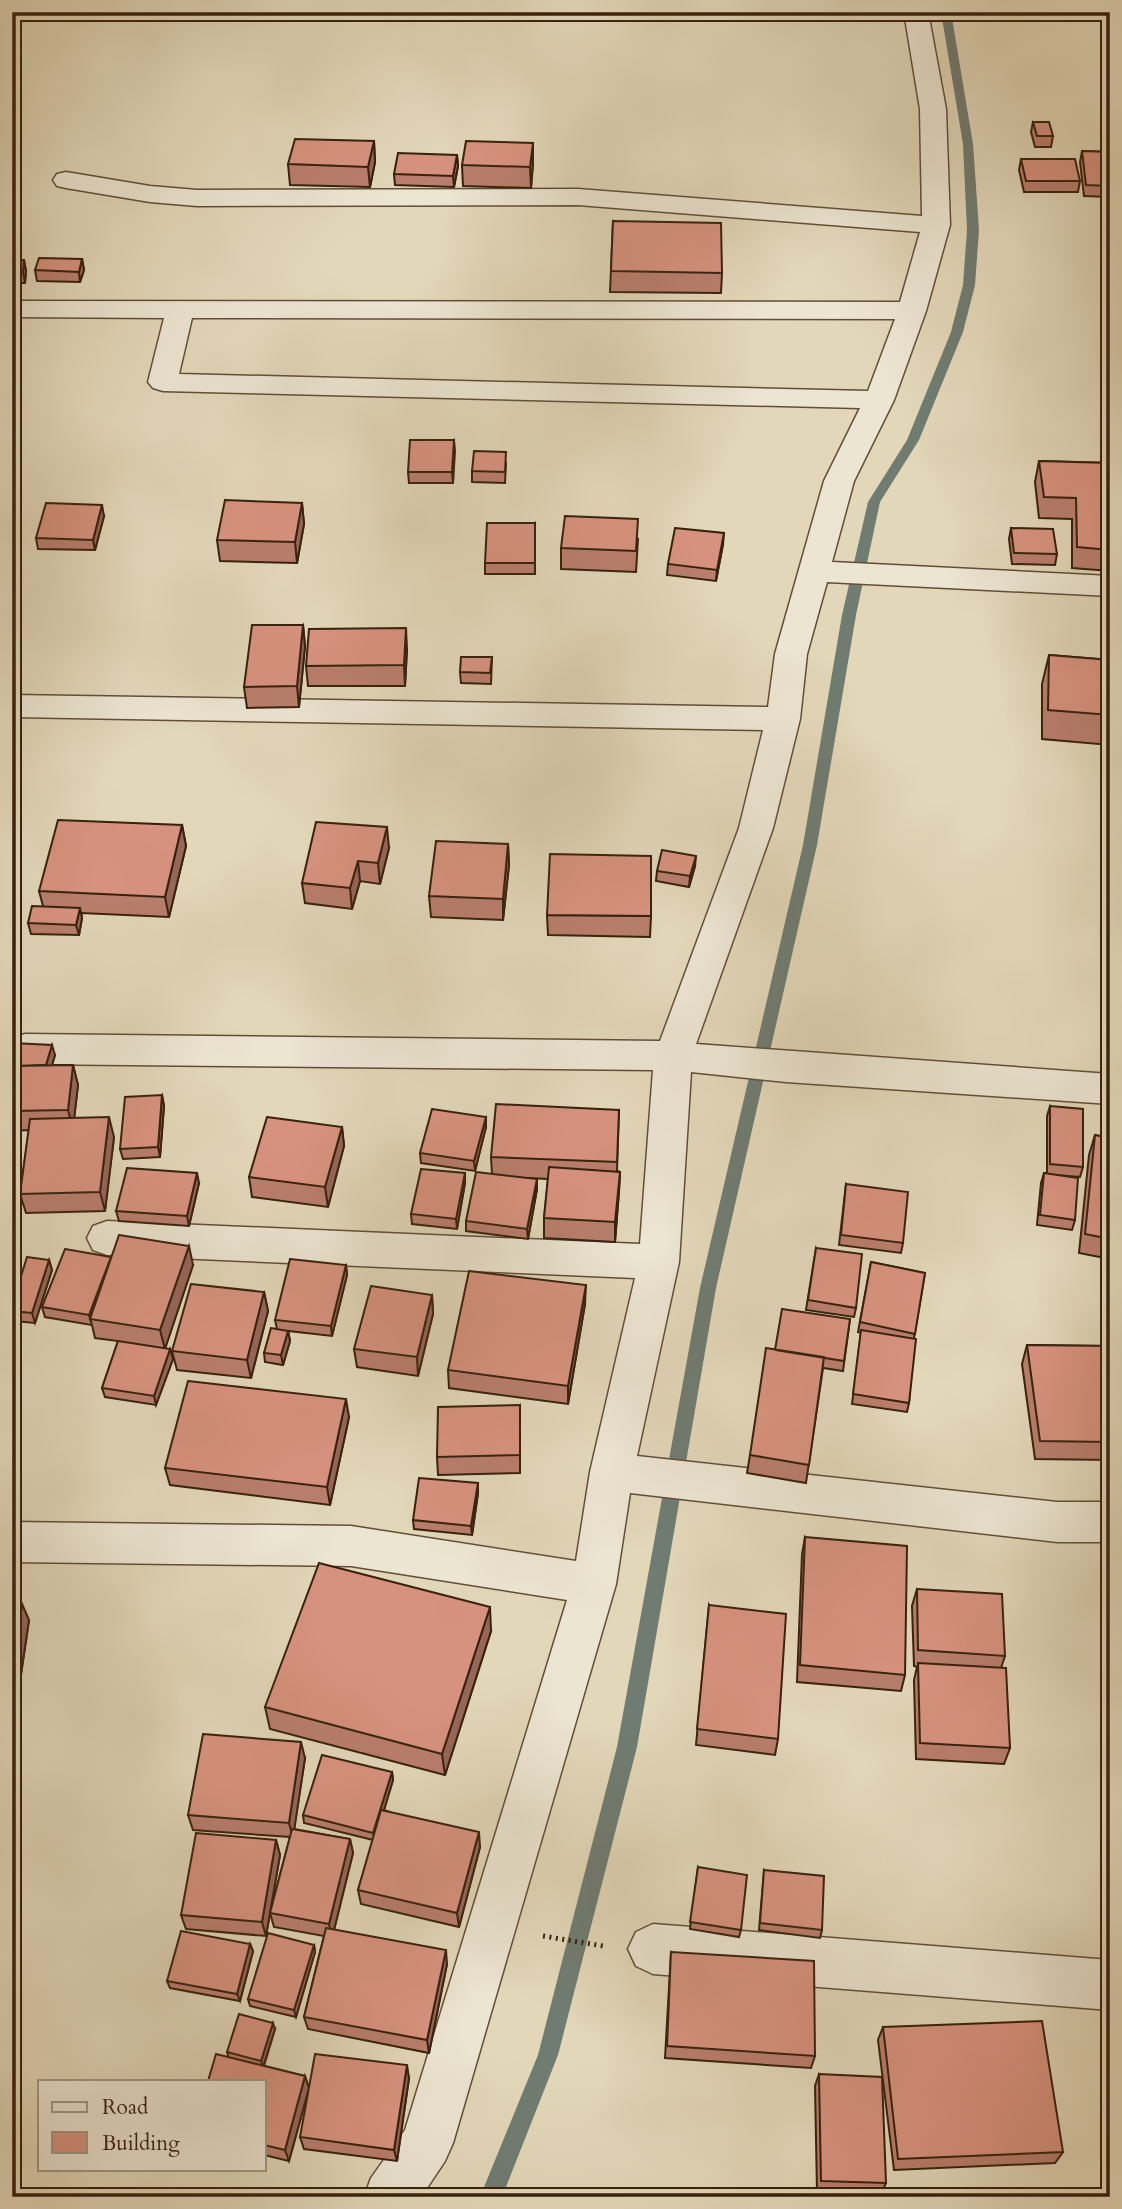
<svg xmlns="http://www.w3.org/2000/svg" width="1122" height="2209" font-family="Cardo,serif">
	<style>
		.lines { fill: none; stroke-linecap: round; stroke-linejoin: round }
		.stream { fill: #707c72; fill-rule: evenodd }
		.minor-casing { stroke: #624e38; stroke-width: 3 }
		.path { stroke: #38210d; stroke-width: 5; stroke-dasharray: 2 4.5; stroke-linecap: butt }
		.minor { fill: #ece5d2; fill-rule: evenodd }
		.wall { fill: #b97e6d; stroke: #38210d; stroke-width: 2 }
		.shaded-wall { fill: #966659; stroke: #38210d; stroke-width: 2 }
		.building { fill: #d7927f; stroke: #38210d; stroke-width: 2 }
	</style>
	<rect width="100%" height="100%" fill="#e2d7b9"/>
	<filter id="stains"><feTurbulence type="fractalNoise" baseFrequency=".00286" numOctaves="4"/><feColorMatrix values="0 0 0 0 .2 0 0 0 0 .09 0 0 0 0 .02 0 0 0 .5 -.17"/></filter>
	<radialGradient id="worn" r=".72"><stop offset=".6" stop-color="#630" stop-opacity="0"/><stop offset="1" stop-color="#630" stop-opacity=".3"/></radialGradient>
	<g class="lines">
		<path class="stream" d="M941,12H951L973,144L979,230L975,285L963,332L919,440L880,502L856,615L817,845L716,1288L637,1747L558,2055L502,2197H480L538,2055L617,1747L700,1288L803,845L842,615L868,502L907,440L951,332L963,285L967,230L963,144Z"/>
		<defs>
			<path id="minor" d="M904,12H928L946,109L950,225L926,311L894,400L854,481L832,562L1110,576V596L827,582L807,654L800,719L773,828L696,1044L1110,1074V1104L786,1082L691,1072L679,1262L637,1456L1057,1502H1110V1542H1057L630,1493L616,1584L453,2143L445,2161L421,2197H364L371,2178L405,2130L567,1600L351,1566L12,1562V1522L351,1526L576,1561L590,1472L635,1278L107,1255L93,1250L87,1238L93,1226L107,1221L640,1244L653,1070L25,1064L12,1060V1038L25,1034L660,1041L739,828L763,730L14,717L12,695L768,707L775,654L824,481L860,408L163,391L153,388L148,382L164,318L12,317V301L900,302L920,232L578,205L197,206L150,202L66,188L57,186L53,180L57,174L66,172L150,186L197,190L578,189L922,216L920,109ZM192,318L895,319L868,391L179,374Z
				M653,1924L1110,1960V2010L653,1974L636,1966L628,1949L636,1932Z"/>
		</defs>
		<use href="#minor" class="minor-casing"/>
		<path class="path" d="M543,1936L603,1946"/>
		<use href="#minor" class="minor"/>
	</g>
	<path class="wall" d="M1033,122L1053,136L1051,147H1035L1031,132Z
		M374,141L375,162L370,187L290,185L288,164Z
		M533,143V163L531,188L463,186L462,165Z
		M1082,151L1110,152V197L1084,196L1080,162Z
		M457,155L458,166L454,187L395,185L394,174Z
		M1021,159L1080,181L1078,192H1024L1019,170Z
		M613,221L722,273L721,293L610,292Z
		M82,259L84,270L80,282L37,281L35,270Z
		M24,260L26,271L25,283H12V261Z
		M454,440L453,483H409L408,472Z
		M1039,461L1110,463V571L1072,568V519L1039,518L1035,482Z
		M506,463L505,483L472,482V471Z
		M302,503L304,524L297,563L220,561L217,540Z
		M104,516L95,550L38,549L36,538Z
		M535,523V574H485V563Z
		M1011,528L1057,554L1055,565L1012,564L1009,539Z
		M638,539L636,572L561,569V548Z
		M723,544L716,581L667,575L668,564Z
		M303,625L305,646L299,707L247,708L244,687Z
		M407,649L405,686H308L306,666Z
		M1049,655L1110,660V745L1042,739V684Z
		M492,657L491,684L461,683L460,672Z
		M182,825L186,846L169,917L81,913L82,918L79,935L31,934L28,923L43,906L39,891Z
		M508,844L509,865L503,920L431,917L429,896Z
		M389,848L380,884L360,881L352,909L305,903L302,883Z
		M695,866L689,887L656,881L657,871Z
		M547,915L651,916L650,937L548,935Z
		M12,1043L55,1055L52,1065H73L78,1085L74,1118L114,1137L105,1211L26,1213L20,1194L29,1130L12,1131Z
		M162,1095L164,1106L160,1157L123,1159L120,1149Z
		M1050,1106L1083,1167L1080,1177L1055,1175L1075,1220L1072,1230L1037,1225L1041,1183L1044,1173H1047V1116Z
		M619,1110L617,1171L620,1172L619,1191L615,1242L544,1238V1218L548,1179L529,1178L537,1189L528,1239L466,1231V1221L492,1174L491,1157Z
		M486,1117V1127L475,1171L421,1163L420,1153Z
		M342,1127L344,1146L328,1207L252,1197L249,1177Z
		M1095,1135L1110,1138V1259L1079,1253L1089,1155Z
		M199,1183L189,1226L119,1221L116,1211Z
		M465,1183L457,1229L412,1224L411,1214Z
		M846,1184L903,1243L901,1253L839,1245Z
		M816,1248L856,1308L854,1317L806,1310Z
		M111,1259L193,1265L165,1348L173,1359L156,1405L105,1397L102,1388L118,1341L95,1338L92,1325L45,1317L42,1307Z
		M49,1260L52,1270L35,1323L14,1321L12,1316V1305Z
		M871,1262L925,1273L914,1338L909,1403L907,1412L852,1404L861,1333L858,1332Z
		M346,1265L347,1275L332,1336L288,1331L290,1341L283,1365L265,1362L264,1353L277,1329L275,1320Z
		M264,1292L268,1311L251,1378L177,1370L172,1351Z
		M432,1295L433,1314L418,1376L357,1367L354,1349Z
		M585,1304L568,1404L449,1388L448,1370Z
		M850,1319L843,1371L823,1368L806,1483L747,1473L750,1455Z
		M1027,1345L1110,1346V1460L1035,1459L1022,1364Z
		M520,1405V1473L438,1475L437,1457Z
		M349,1417L330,1505L170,1485L165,1468Z
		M478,1493L472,1535L414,1529L413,1520Z
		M805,1537L905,1675L901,1691L797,1682L802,1554Z
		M917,1589L1005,1656L1001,1668L1010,1748L1004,1764L916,1759L914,1680L917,1667L914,1666L912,1606Z
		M12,1604L29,1620L19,1688H12Z
		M709,1605L778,1739L775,1755L696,1745Z
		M491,1631L445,1775L270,1729L265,1707Z
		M305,1758L294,1829L350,1839L353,1853L334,1930L447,1964L429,2053L308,2029L304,2017L324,1936L274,1927L270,1913L290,1837L193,1830L188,1815Z
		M392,1772L393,1780L384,1810L480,1847L459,1927L361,1904L358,1890L373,1840L304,1823L303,1815Z
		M276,1840L280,1855L266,1936L186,1929L181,1915Z
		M698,1867L741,1930L739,1937L690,1929Z
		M764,1870L822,1930L820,1938L759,1930Z
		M250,1944L253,1951L240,2001L170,1988L167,1981Z
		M314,1945L315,1952L296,2017L250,2006L248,1999Z
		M671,1952L815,2056L811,2068L665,2058Z
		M883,2027L1063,2152L1055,2163L894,2170L878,2040Z
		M275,2029L264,2066L305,2076L309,2088L289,2161L264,2155V2081L229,2058L227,2052Z
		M819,2074L886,2183L881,2194L817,2192L815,2086Z
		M409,2078L397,2161L304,2149L300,2137Z"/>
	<path class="shaded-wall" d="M374,141L375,162L370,187L368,167Z
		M533,143V163L531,188L530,167Z
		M457,155L458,166L454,187L453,176Z
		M82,259L84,270L80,282L79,272Z
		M24,260L26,271L25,283L23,272Z
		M454,440L455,451L453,483L452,472Z
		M302,503L304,524L297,563L295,542Z
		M102,505L104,516L95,550L93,540Z
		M724,533L723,544L716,581L717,570Z
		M303,625L305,646L299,707L297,686Z
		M406,628L407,649L405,686L404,665Z
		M182,825L186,846L169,917L165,897Z
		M387,827L389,848L380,884L378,863Z
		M508,844L509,865L503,920V899Z
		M696,856L695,866L689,887L690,876Z
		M13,860L16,871L12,893V865Z
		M358,861L360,881L352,909L350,888Z
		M80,908L82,918L79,935L76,925Z
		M52,1045L55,1055L47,1082L44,1072Z
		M73,1065L78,1085L73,1129L68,1110Z
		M162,1095L164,1106L160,1157L158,1147Z
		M109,1117L114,1137L105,1211L100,1192Z
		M486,1117V1127L475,1171L474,1161Z
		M342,1127L344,1146L328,1207L325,1187Z
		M620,1172L619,1191L615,1242V1222Z
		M197,1173L199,1183L189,1226L187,1216Z
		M465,1173V1183L457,1229L456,1219Z
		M537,1179V1189L528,1239L527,1229Z
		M189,1246L193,1265L165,1349L160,1330Z
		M111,1257L113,1267L90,1319L92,1325L89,1315Z
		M49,1260L52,1270L35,1323L32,1313Z
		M346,1265L347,1275L332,1336L331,1326Z
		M586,1285L585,1304L568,1404V1386Z
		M264,1292L268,1311L251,1378L247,1360Z
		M432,1295L433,1314L418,1376L417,1357Z
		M288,1331L290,1341L283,1365L281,1355Z
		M170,1349L173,1359L156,1405L154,1396Z
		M346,1399L349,1417L330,1505L327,1487Z
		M478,1483V1493L472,1535L471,1526Z
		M22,1604L29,1620L19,1688L12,1671Z
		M490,1607L491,1631L445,1775L442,1754Z
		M12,1742L19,1757L12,1792Z
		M301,1742L305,1758L293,1838L289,1823Z
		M392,1772L393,1780L375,1840L373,1833Z
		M479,1832L480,1847L459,1927L457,1913Z
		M350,1839L353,1853L332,1938L329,1924Z
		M276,1840L280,1855L266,1936L262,1922Z
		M250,1944L253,1951L240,2001L237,1994Z
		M314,1945L315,1952L296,2017L294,2010Z
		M446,1950L447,1964L429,2053L427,2040Z
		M273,2023L275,2029L263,2067L261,2061Z
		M407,2065L409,2078L397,2161L394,2150Z
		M305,2076L309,2088L289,2161L285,2150Z"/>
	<path class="building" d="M1033,122H1049L1053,136H1037Z
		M295,139L374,141L368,167L288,164Z
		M466,141L533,143L530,167L462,165Z
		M1082,151L1110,152V186L1086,185Z
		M398,153L457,155L453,176L394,174Z
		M1021,159H1075L1080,181H1026Z
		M613,221L721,223L722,273L611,271Z
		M39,258L82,259L79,272L35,270Z
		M24,260L23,272H12V261Z
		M410,440H454L452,472H408Z
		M474,451L506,452L505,472L472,471Z
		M1039,461L1110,463V500H1106H1110V550L1077,547L1076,498L1044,497Z
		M225,500L302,503L295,542L217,540Z
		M46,503L102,505L93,540L36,538Z
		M565,516L638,519L636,551L561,548Z
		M487,523H535V563H485Z
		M675,528L724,533L717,570L668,564Z
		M1011,528L1053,529L1057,554L1014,553Z
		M252,625H303L297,686L244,687Z
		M406,628L404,665L306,666L309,629Z
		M1049,655L1110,660V715L1048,710Z
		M461,657H492L490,673L460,672Z
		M58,820L182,825L165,897L39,891Z
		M316,822L387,827L378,863L358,861L350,888L302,883Z
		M436,841L508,844L503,899L429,896Z
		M662,850L696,856L690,876L657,871Z
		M550,854L651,856V916L547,915Z
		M32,906L80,908L76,925L28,923Z
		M12,1043L52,1045L46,1065L12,1066Z
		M73,1065L68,1110L12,1111V1066Z
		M162,1095L158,1147L120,1149L125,1097Z
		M496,1104L619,1110L617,1162L491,1157Z
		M1050,1106L1083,1109V1167L1050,1164Z
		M432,1109L486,1117L474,1161L420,1153Z
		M109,1117L100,1192L20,1194L30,1119Z
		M267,1117L342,1127L325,1187L249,1177Z
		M1095,1135L1110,1138V1239L1085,1234Z
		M549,1167L620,1172L615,1222L544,1218Z
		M127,1168L197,1173L187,1216L116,1211Z
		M421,1169L465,1173L456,1219L411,1214Z
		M476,1172L537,1179L527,1229L466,1221Z
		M1044,1173L1078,1178L1075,1220L1040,1215Z
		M846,1184L908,1192L903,1243L841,1235Z
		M119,1235L189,1246L160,1330L90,1319Z
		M816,1248L862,1254L856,1308L808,1300Z
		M65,1249L111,1257L89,1315L42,1307Z
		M27,1257L49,1260L32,1313L12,1311V1305Z
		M290,1259L346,1265L331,1326L275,1320Z
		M871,1262L925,1273L915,1334L860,1322Z
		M469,1271L586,1285L568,1386L448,1370Z
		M191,1284L264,1292L247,1360L172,1351Z
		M371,1286L432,1295L417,1357L354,1349Z
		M782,1309L850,1319L844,1361L775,1350Z
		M271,1328L288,1331L281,1355L264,1353Z
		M861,1330L916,1339L909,1403L853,1394Z
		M118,1341L170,1349L154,1396L102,1388Z
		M1027,1345L1110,1346V1442L1040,1441Z
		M766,1348L824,1357L809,1465L750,1455Z
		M188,1381L346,1399L327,1487L165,1468Z
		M520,1405V1455L437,1457L438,1407Z
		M419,1478L478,1483L471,1526L413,1520Z
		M805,1537L907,1546L905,1675L800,1665Z
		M319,1563L490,1607L442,1754L265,1707Z
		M917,1589L1002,1594L1005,1656L918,1650Z
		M12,1604H22L12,1671Z
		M709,1605L786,1614L778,1739L697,1729Z
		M918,1663L1006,1668L1010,1748L920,1743Z
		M203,1734L301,1742L289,1823L188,1815Z
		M322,1755L392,1772L373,1833L303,1815Z
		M381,1810L479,1832L457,1913L358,1890Z
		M292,1829L350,1839L329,1924L270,1913Z
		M196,1833L276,1840L262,1922L181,1915Z
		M698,1867L747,1875L741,1930L690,1922Z
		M764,1870L824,1876L822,1930L760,1923Z
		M326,1928L446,1950L427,2040L304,2017Z
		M181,1931L250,1944L237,1994L167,1981Z
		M268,1933L314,1945L294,2010L248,1999Z
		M671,1952L814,1961L815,2056L667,2046Z
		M239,2014L273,2023L261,2061L227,2052Z
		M1042,2021L1063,2152L898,2159L883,2027Z
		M216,2054L305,2076L285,2150L264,2145V2081H208Z
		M315,2054L407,2065L394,2150L300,2137Z
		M819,2074L882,2077L886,2183L821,2181Z"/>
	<rect width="1122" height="2209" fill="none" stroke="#e2d7b9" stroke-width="42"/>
	<rect x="14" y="14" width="1094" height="2181" fill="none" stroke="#38210d" stroke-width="3.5"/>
	<rect x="21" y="21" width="1080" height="2167" fill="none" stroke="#38210d" stroke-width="2"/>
	<rect x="38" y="2080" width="228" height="91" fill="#ece5d2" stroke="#a49783" stroke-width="2"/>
	<rect x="52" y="2102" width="35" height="10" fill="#ece5d2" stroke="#a49783" stroke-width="2"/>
	<text x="102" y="2114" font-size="21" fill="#38210d">Road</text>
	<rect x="52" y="2132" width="35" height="21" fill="#d7927f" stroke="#a49783" stroke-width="2"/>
	<text x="102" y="2150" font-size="21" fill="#38210d">Building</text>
	<rect width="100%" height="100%" filter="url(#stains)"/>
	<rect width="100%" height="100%" fill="url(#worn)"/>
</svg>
